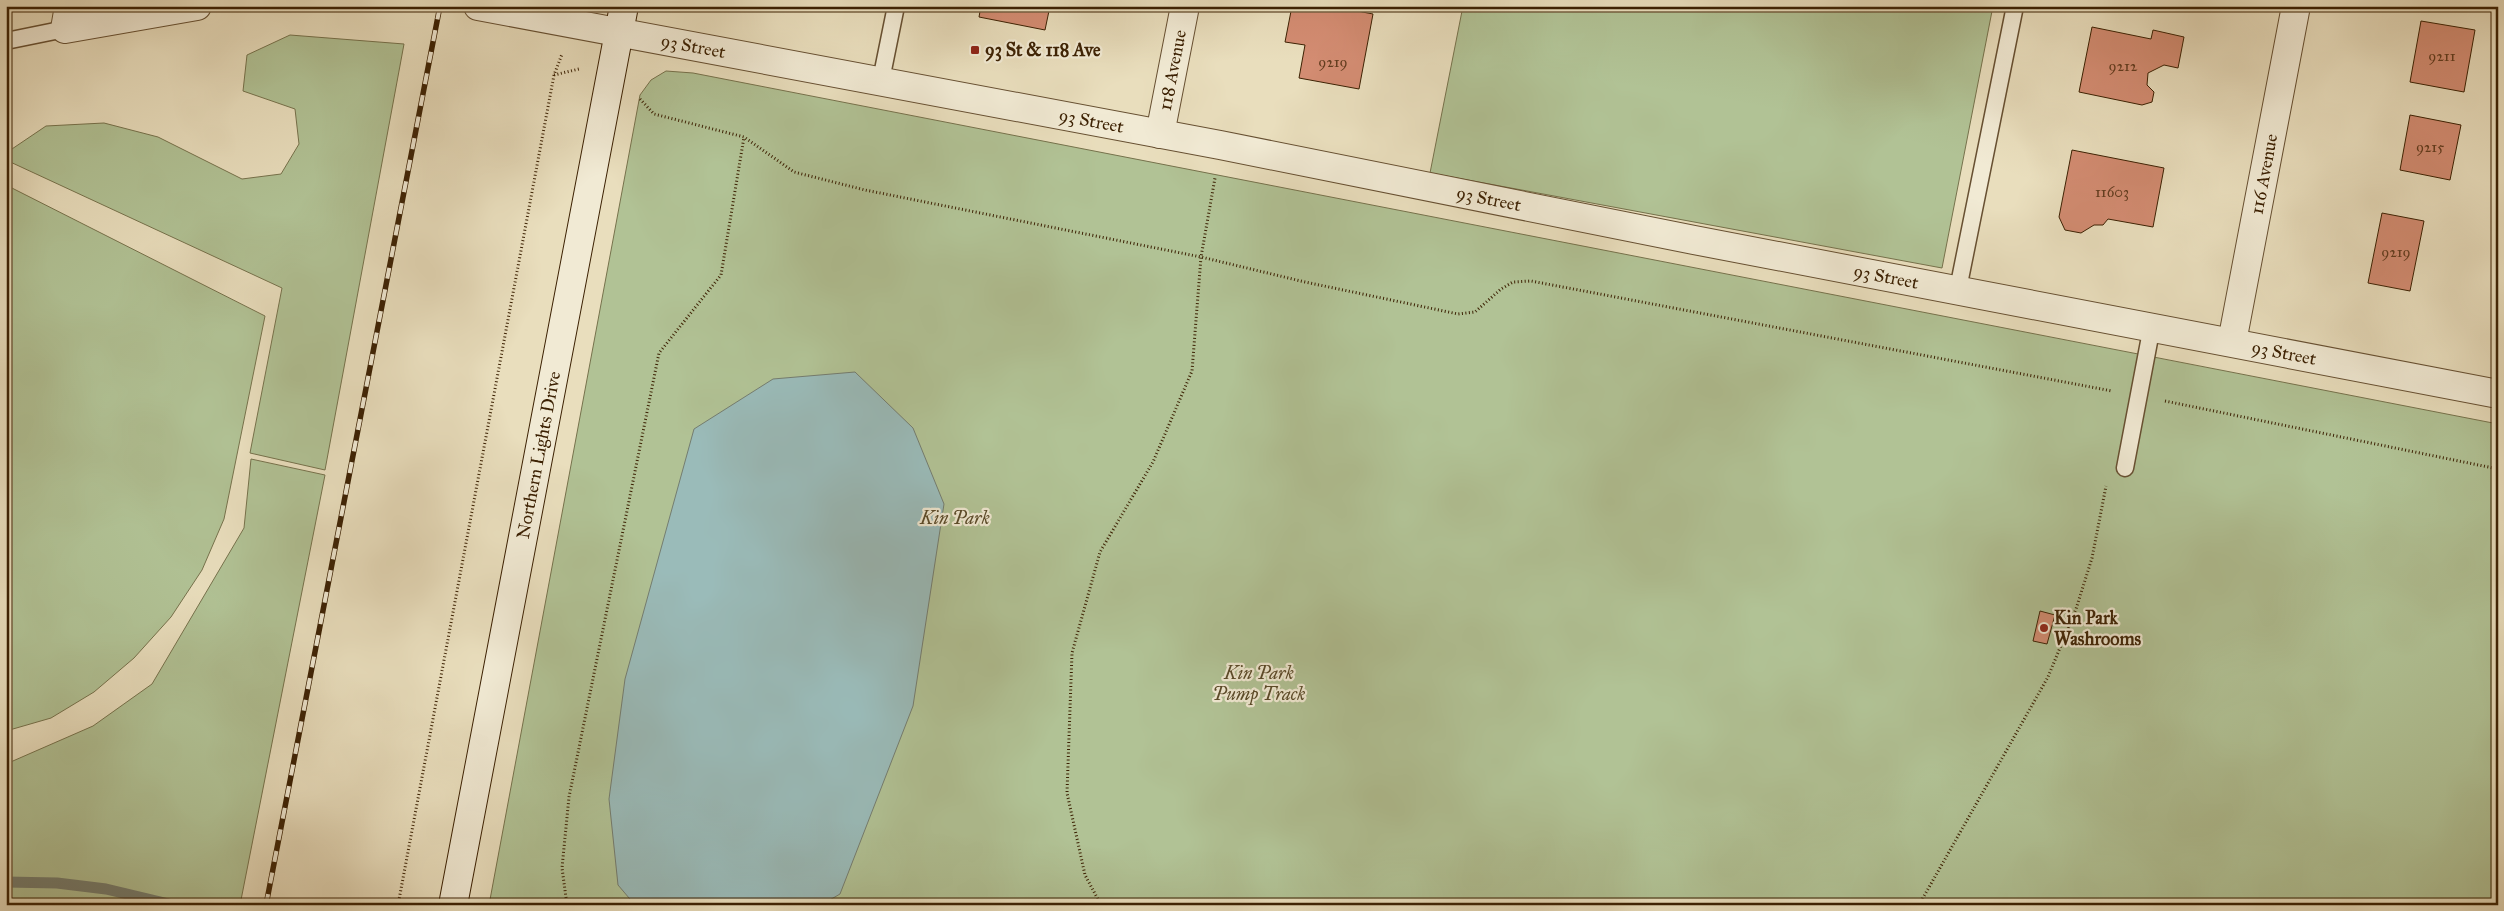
<svg xmlns="http://www.w3.org/2000/svg" width="2504" height="911" font-family="'IM FELL Great Primer',serif">
	<style>
		.green { fill: #b1c295; stroke: #76724c }
		.water { fill: #9abbb9; stroke: #747d70 }
		.lines { fill: none; stroke-linecap: round; stroke-linejoin: round }
		.stream { stroke: #747d70; stroke-width: 11 }
		.building { fill: #d38c72; stroke: #3c2103 }
		.lane-casing { stroke: #675032; stroke-width: 19 }
		.street-casing { stroke: #675032; stroke-width: 30 }
		.secondary-casing { stroke: #3c2103; stroke-width: 30 }
		.path { stroke: #3c2103; stroke-width: 3; stroke-dasharray: 1 2.5; stroke-linecap: butt }
		.lane { stroke: #f1ead4; stroke-width: 16 }
		.street { stroke: #f1ead4; stroke-width: 28 }
		.secondary { stroke: #f1ead4; stroke-width: 28 }
		.rail-casing { stroke: #3c2103; stroke-width: 5.5 }
		.rail { stroke: #f1ead4; stroke-width: 4; stroke-dasharray: 11; stroke-linecap: butt }
		.poi-dot { fill: #8f2418; stroke: #f1ead4; stroke-width: 2 }
		.labels { text-anchor: middle; stroke-width: 4.5; stroke-linejoin: round; paint-order: stroke }
		.number-label { font-size: 15px; fill: #623c1f }
		.street-label { font-size: 18px; fill: #3c2103; stroke: #f1ead4 }
		.poi-label { font-size: 18px; font-weight: bold; fill: #3c2103; stroke: #f1ead4; text-anchor: start }
		.park-label { font-size: 18px; font-style: italic; fill: #594928; stroke: #f1ead4 }
	</style>
	<rect width="100%" height="100%" fill="#e9debd"/>
	<filter id="stains"><feTurbulence type="fractalNoise" baseFrequency=".004" numOctaves="4"/><feColorMatrix values="0 0 0 0 .2 0 0 0 0 .09 0 0 0 0 .02 0 0 0 .5 -.17"/></filter>
	<radialGradient id="worn" r=".72"><stop offset=".6" stop-color="#630" stop-opacity="0"/><stop offset="1" stop-color="#630" stop-opacity=".3"/></radialGradient>
	<path class="green" d="M1463,6H1993L1942,268L1430,173Z
		M290,35L404,44L325,470L250,453L282,288L6,160V153L46,126L104,123L158,137L242,179L281,174L299,144L295,109L243,91L247,55Z
		M666,71L693,73L2498,424V905H489L640,95L651,80Z
		M6,185L265,316L224,519L202,570L171,617L134,658L94,692L51,718L6,731Z
		M251,459L325,475L240,905H6V764L93,726L152,684L244,528Z"/>
	<path class="water" d="M855,372L913,428L944,504L913,706L840,894L821,905H635L618,885L609,799L625,679L694,429L773,379Z"/>
	<g class="lines">
		<path class="stream" d="M6,882L57,883L106,889L173,905"/>
	</g>
	<path class="building" d="M981,6H1050L1045,30L979,17Z
		M1292,6H1331L1373,14L1359,89L1299,78L1305,45L1285,42Z
		M2421,21L2475,30L2464,92L2410,82Z
		M2092,27L2151,39L2153,30L2184,37L2178,68L2164,65L2148,73L2147,85L2154,92L2152,102L2142,105L2079,92Z
		M2410,115L2461,125L2450,180L2400,170Z
		M2072,150L2164,168L2153,227L2108,219L2103,225H2094L2081,233L2065,230L2059,217Z
		M2382,213L2424,221L2410,291L2368,283Z
		M2040,611L2055,615L2047,644L2033,641Z"/>
	<g class="lines">
		<defs>
			<path id="lane" d="M6,41L65,29
				M881,80L896,6
				M1958,289L2015,6
				M2125,468L2152,326"/>
			<g id="street">
				<path d="M69,6L65,29L197,6"/>
				<path id="s1" d="M478,6L1220,145L1694,240L2498,394"/>
				<path id="s2" d="M1160,134L1185,6"/>
				<path id="s3" d="M2232,342L2296,6"/>
			</g>
			<g id="secondary">
				<path id="s4" d="M453,905L624,6"/>
			</g>
		</defs>
		<use href="#lane" class="lane-casing"/>
		<use href="#street" class="street-casing"/>
		<use href="#secondary" class="secondary-casing"/>
		<path class="path" d="M554,75L579,69
			M640,99L654,114L744,137L794,172L865,190L1201,257L1305,282L1458,314L1475,312L1501,289L1513,282L1531,281L2112,391
			M2165,401L2498,469
			M398,905L554,75L562,54
			M567,905L562,868L569,797L659,353L721,275L744,137
			M1101,905L1085,875L1067,793L1072,653L1100,552L1153,462L1192,371L1201,257L1215,178
			M1919,905L2048,677L2076,609L2092,558L2106,486"/>
		<use href="#lane" class="lane"/>
		<use href="#street" class="street"/>
		<use href="#secondary" class="secondary"/>
		<defs>
			<path id="rail" d="M266,905L440,6"/>
		</defs>
		<use href="#rail" class="rail-casing"/>
		<use href="#rail" class="rail"/>
	</g>
	<g class="poi-dot">
		<rect x="970" y="45" width="10" height="10" rx="2.5"/>
		<circle cx="2044" cy="628" r="5"/>
	</g>
	<g class="labels">
		<g class="number-label">
			<text x="2442" y="61">9211</text>
			<text x="1333" y="67">9219</text>
			<text x="2123" y="71">9212</text>
			<text x="2430" y="152">9215</text>
			<text x="2112" y="197">11603</text>
			<text x="2396" y="257">9219</text>
		</g>
		<g class="street-label">
			<text dy="6" stroke="none"><textPath href="#s1" startOffset="219">93 Street</textPath></text>
			<text dy="6" stroke="none"><textPath href="#s2" startOffset="65">118 Avenue</textPath></text>
			<text dy="6" stroke="none"><textPath href="#s1" startOffset="624">93 Street</textPath></text>
			<text dy="6" stroke="none"><textPath href="#s3" startOffset="171">116 Avenue</textPath></text>
			<text dy="6" stroke="none"><textPath href="#s1" startOffset="1029">93 Street</textPath></text>
			<text dy="6" stroke="none"><textPath href="#s1" startOffset="1434">93 Street</textPath></text>
			<text dy="6" stroke="none"><textPath href="#s1" startOffset="1839">93 Street</textPath></text>
			<text dy="6" stroke="none"><textPath href="#s4" startOffset="458">Northern Lights Drive</textPath></text>
		</g>
		<g class="poi-label">
			<text x="985" y="56">93 St &amp; 118 Ave</text>
			<text x="2054" y="624">Kin Park<tspan x="2054" dy="21">Washrooms</tspan></text>
		</g>
		<g class="park-label">
			<text x="955" y="524">Kin Park</text>
			<text x="1259" y="679">Kin Park<tspan x="1259" dy="21">Pump Track</tspan></text>
		</g>
	</g>
	<rect width="2504" height="911" fill="none" stroke="#e9debd" stroke-width="25"/>
	<rect x="8" y="8" width="2489" height="896" fill="none" stroke="#3c2103" stroke-width="2.5"/>
	<rect x="12" y="12" width="2479" height="886" fill="none" stroke="#3c2103"/>
	<rect width="100%" height="100%" filter="url(#stains)"/>
	<rect width="100%" height="100%" fill="url(#worn)"/>
</svg>
